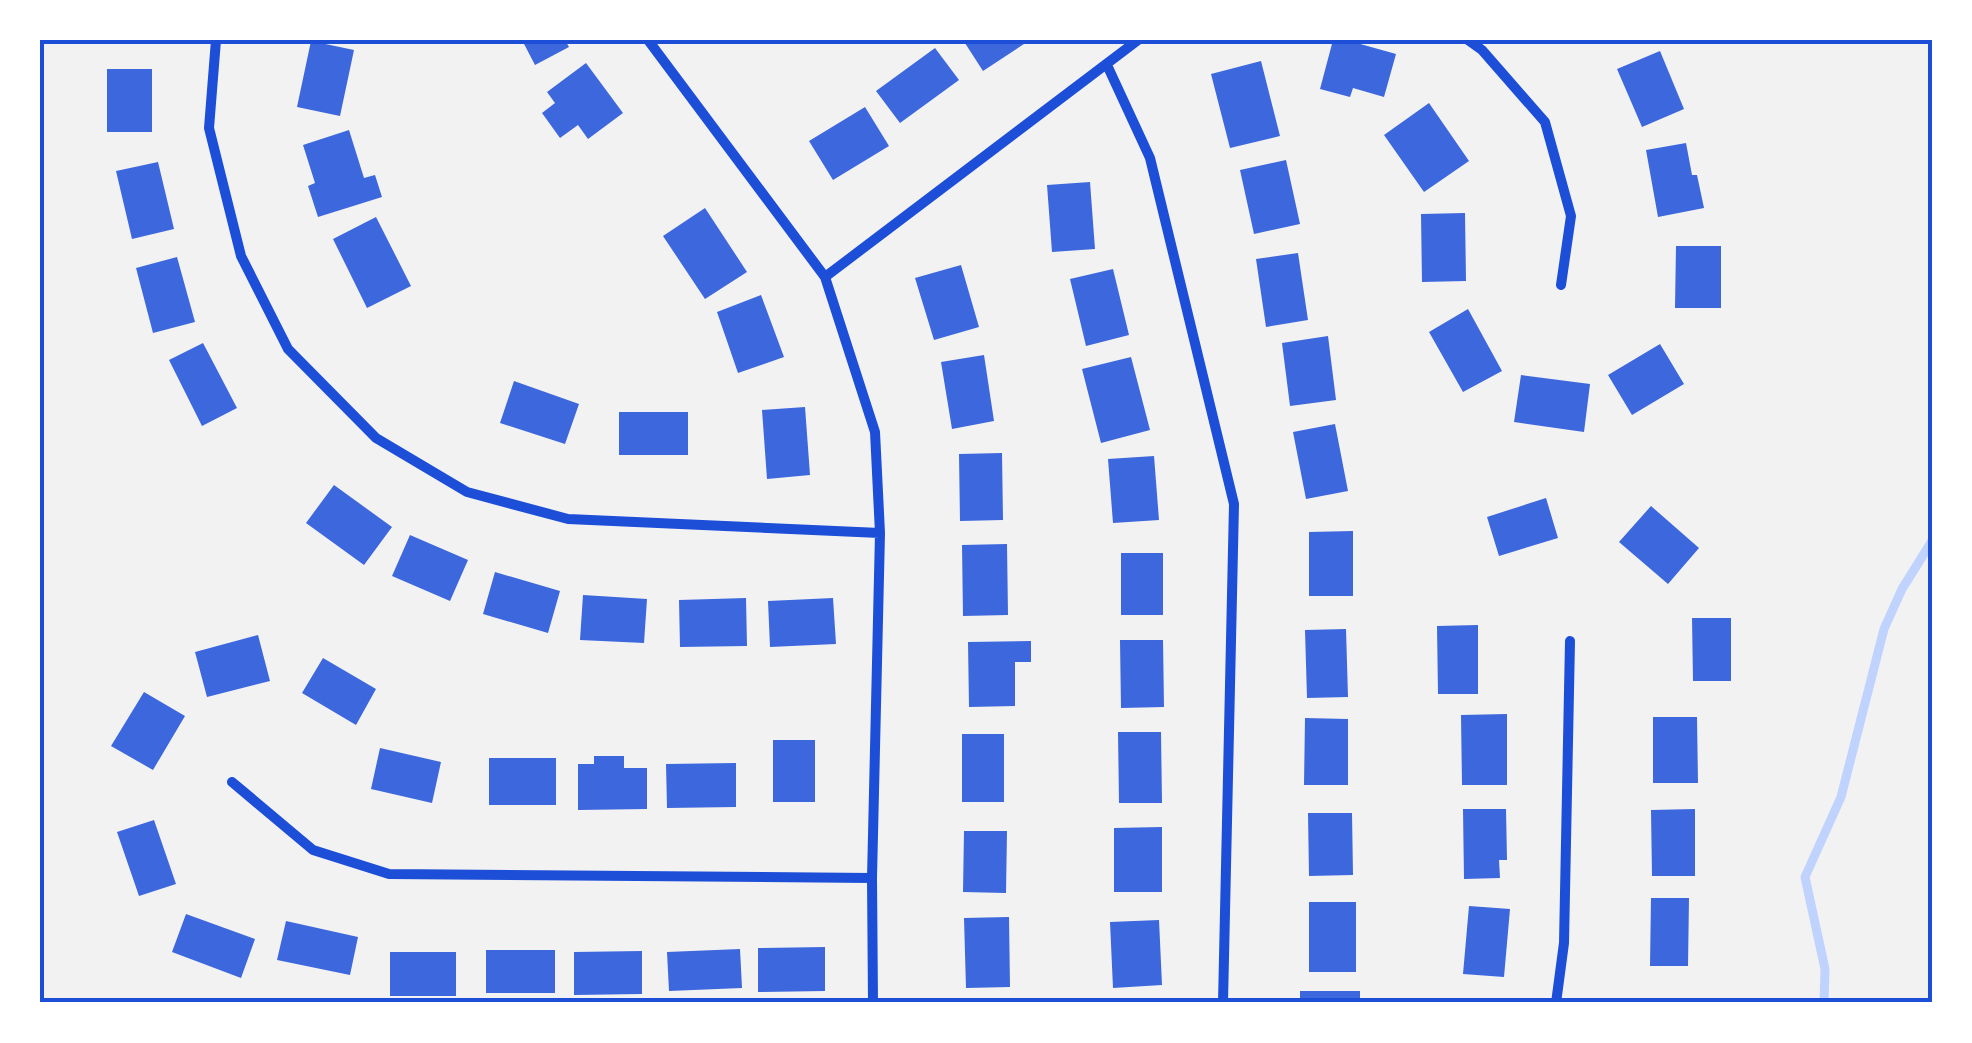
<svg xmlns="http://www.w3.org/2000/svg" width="1972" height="1043" font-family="Arial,sans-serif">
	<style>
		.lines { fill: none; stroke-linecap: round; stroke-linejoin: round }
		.stream { stroke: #bfd3fe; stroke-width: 9 }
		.building { fill: #3d67dc }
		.minor { stroke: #1d4ed8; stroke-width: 10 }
		.neatline { fill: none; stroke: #1d4ed8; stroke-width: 4 }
	</style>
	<rect width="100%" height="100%" fill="#f2f2f2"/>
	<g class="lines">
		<path class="stream" d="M1824,1003L1825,969L1805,877L1841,797L1884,629L1902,589L1932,541"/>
	</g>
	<path class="building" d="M522,40H565L569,47L535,65Z
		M963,40H1030L983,71Z
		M1333,40H1346L1396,54L1384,97L1353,88L1350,97L1320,89Z
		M311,41L354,50L340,116L297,107Z
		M935,48L959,80L900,123L876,91Z
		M1660,51L1684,109L1642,127L1617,69Z
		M1261,61L1280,136L1230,148L1211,74Z
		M586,63L623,113L588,139L578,125L560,138L542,113L555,103L547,92Z
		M107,69H152V132H107Z
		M1429,103L1469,161L1424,192L1384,135Z
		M865,107L889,146L833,180L809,141Z
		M349,130L364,178L375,175L382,197L318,217L308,186L315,183L303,145Z
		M1686,143L1692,175H1697L1704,208L1658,217L1646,150Z
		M1286,160L1300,224L1254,234L1240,170Z
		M158,162L174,229L132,239L116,171Z
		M1090,182L1095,249L1052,252L1047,185Z
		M705,208L747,272L705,299L663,236Z
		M1465,213L1466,281L1422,282L1421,214Z
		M376,217L411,286L367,308L333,239Z
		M1676,246H1721V308H1675Z
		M1298,253L1308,320L1266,327L1256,259Z
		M177,257L195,322L153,333L136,268Z
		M961,265L979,327L934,340L915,278Z
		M1113,269L1129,335L1086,346L1070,279Z
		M761,295L784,357L738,373L717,312Z
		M1468,309L1502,371L1463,392L1429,332Z
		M1328,336L1336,400L1290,406L1282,343Z
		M203,343L237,408L202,426L169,360Z
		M1660,344L1684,384L1632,415L1608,375Z
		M984,355L994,421L952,429L941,362Z
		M1131,357L1150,430L1101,443L1082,369Z
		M1521,375L1590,384L1584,432L1514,422Z
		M514,381L579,404L565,444L500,423Z
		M805,407L810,475L767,479L762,410Z
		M619,412H688V455H619Z
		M1335,424L1348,491L1306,499L1293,432Z
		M1002,453L1003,520L960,521L959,454Z
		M1154,456L1159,520L1113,523L1108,459Z
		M334,485L392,527L364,565L306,523Z
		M1546,498L1558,538L1499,556L1487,517Z
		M1651,506L1699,548L1668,584L1619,542Z
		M1353,531V596H1309V532Z
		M410,535L468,560L450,601L392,576Z
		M1007,544L1008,615L963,616L962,545Z
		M1121,553H1163V615H1121Z
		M495,572L560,591L548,633L483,614Z
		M583,595L647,599L644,643L580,640Z
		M746,598L747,646L680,647L679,600Z
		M833,598L836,644L770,647L768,601Z
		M1692,618H1731V681H1693Z
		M1478,625V694H1438L1437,626Z
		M1346,629L1348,697L1307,698L1305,630Z
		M258,635L270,681L207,697L195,652Z
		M1120,640H1163L1164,707L1121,708Z
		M1031,641V662H1015V706L969,707L968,642Z
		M323,658L376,689L356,725L302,693Z
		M144,692L185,716L153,770L111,746Z
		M1507,714V785H1462L1461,715Z
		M1653,717H1697L1698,783H1653Z
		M1305,718L1348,719V785H1304Z
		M1118,732H1161L1162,803H1119Z
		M962,734H1004V802H962Z
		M773,740H815V802H773Z
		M380,748L441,762L432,803L371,789Z
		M594,756H624V768H647V809L578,810V764H594Z
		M489,758H556V805H489Z
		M736,763V807L667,808L666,764Z
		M1463,809H1506L1507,860H1499L1500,878L1464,879Z
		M1695,809V876H1652L1651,810Z
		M1308,813H1352L1353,875L1309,876Z
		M154,820L176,884L139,896L117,832Z
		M1162,827V892H1114V828Z
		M964,831H1007L1006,893L963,892Z
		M1651,898H1689L1688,966H1650Z
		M1309,902H1356V972H1309Z
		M1469,906L1510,909L1504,977L1463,974Z
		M186,914L255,939L241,978L172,952Z
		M1009,917L1010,987L966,988L964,918Z
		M1159,920L1162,985L1113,988L1110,922Z
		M286,921L358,937L350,975L277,960Z
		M825,947V991L758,992V948Z
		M740,949L742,988L669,991L667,952Z
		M486,950H555V993H486Z
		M642,951V994L574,995V952Z
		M390,952H456V996H390Z
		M1300,991H1360V1003H1300Z"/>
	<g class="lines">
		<path class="minor" d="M216,40L209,128L241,256L288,349L376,438L467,492L568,519L880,533
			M648,40L825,277L875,432L880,533L872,878L873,1003
			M1468,40L1482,50L1545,122L1571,216L1561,285
			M1107,65L1150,158L1234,504L1223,1003
			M825,277L1138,40
			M232,782L313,850L389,874L872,878
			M1556,1003L1564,943L1570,641"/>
	</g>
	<rect width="1972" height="1043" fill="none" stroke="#ffffff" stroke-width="85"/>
	<rect x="42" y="42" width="1888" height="958" class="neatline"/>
</svg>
